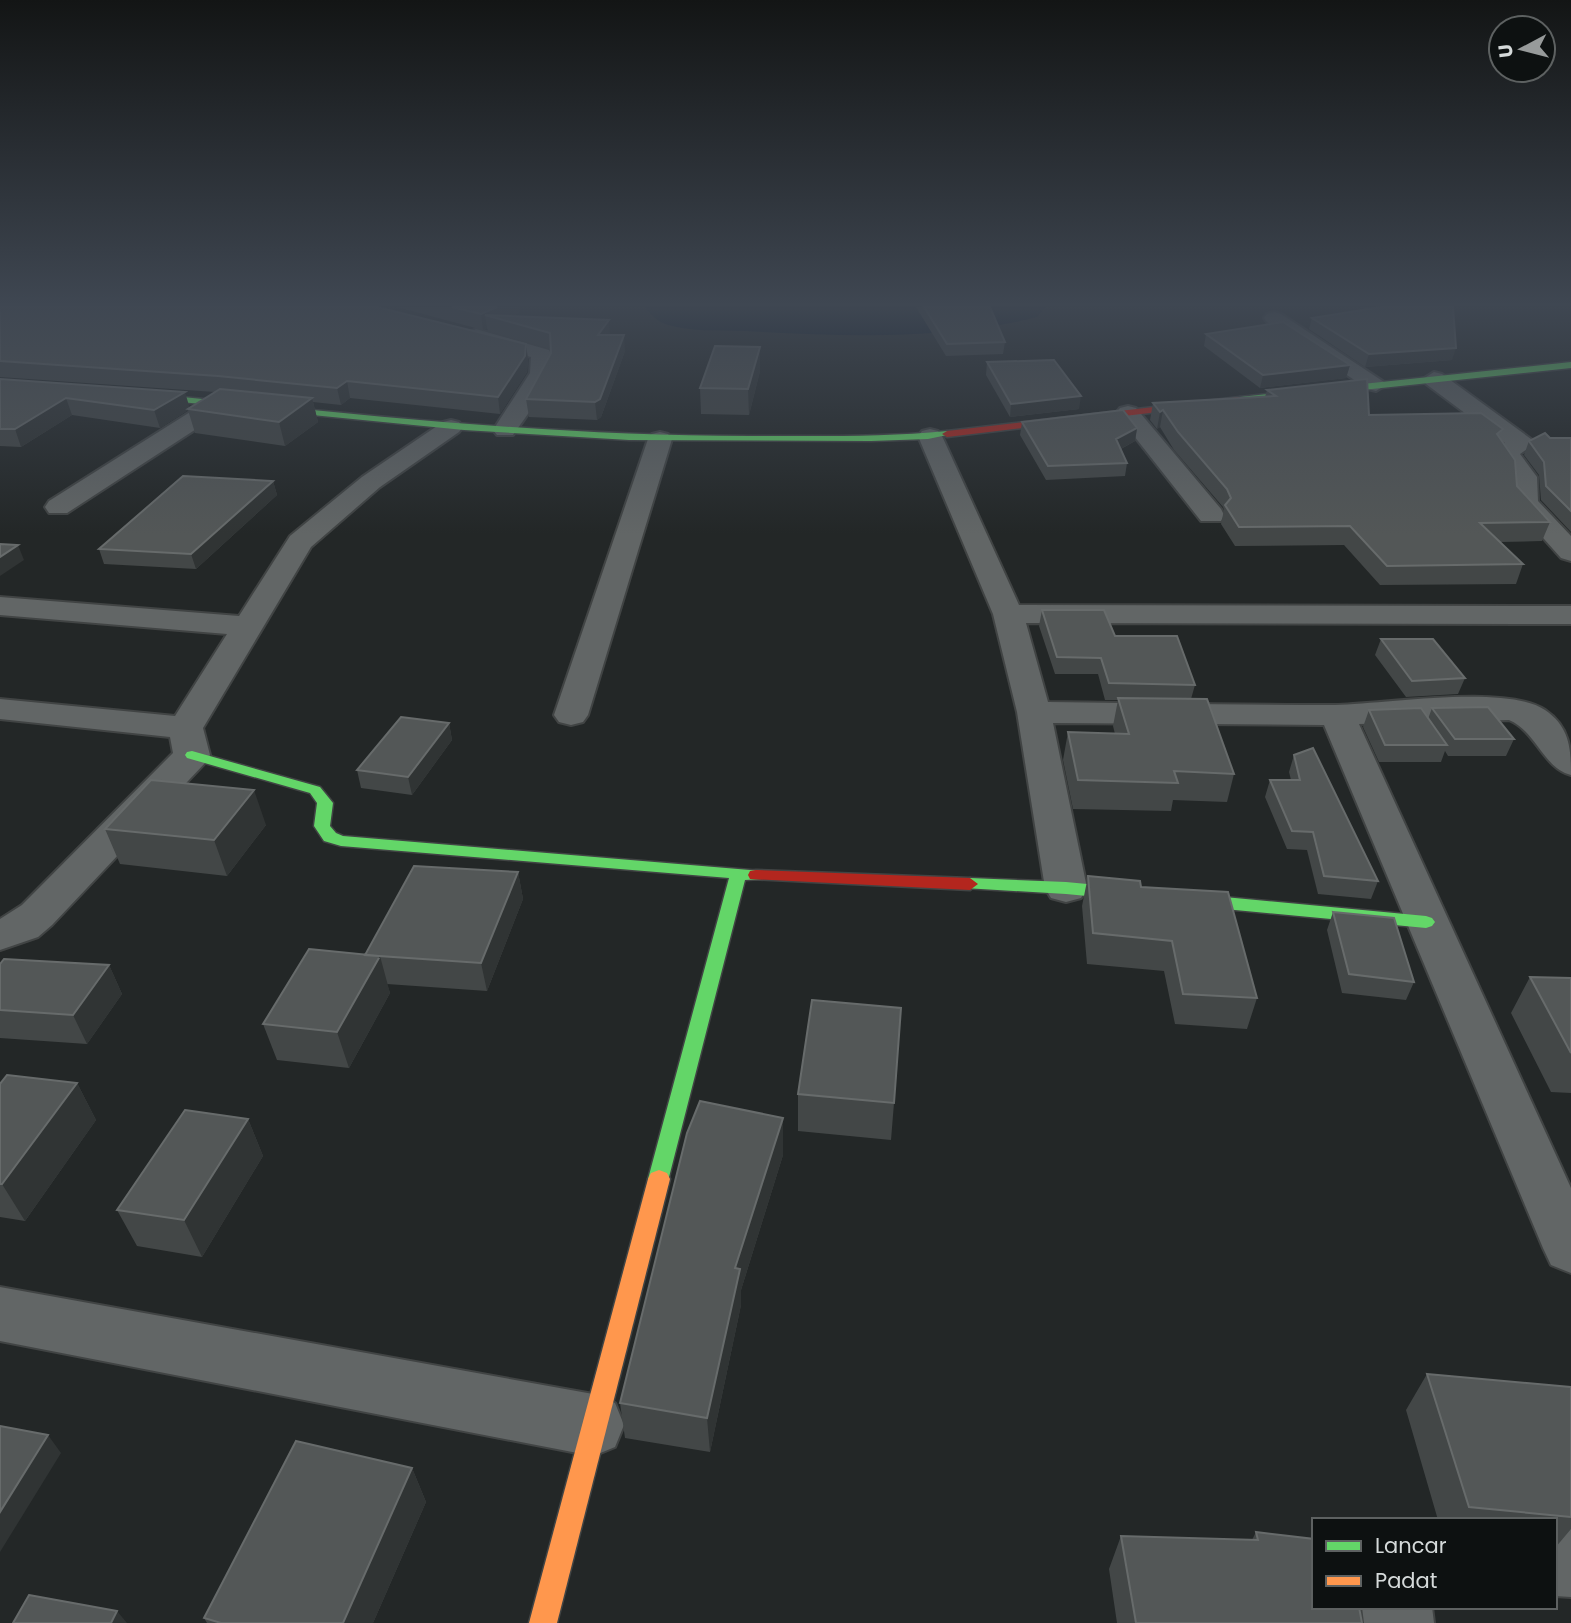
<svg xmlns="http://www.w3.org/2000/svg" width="1571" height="1623" font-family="Poppins,sans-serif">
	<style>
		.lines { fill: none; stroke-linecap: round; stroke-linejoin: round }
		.river { fill: #031123; fill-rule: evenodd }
		.street-casing { stroke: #414444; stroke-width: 4 }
		.fast-casing { stroke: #414444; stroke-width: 3 }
		.slow-casing { stroke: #414444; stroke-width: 3 }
		.jam-casing { stroke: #414444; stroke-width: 3 }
		.street { fill: #626666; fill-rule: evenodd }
		.fast { fill: #63d668; fill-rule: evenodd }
		.slow { fill: #ff974d; fill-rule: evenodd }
		.jam { fill: #b3261e; fill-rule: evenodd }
		.wall { fill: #434747 }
		.shaded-wall { fill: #303434 }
		.building { fill: #535757; stroke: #676b6b; stroke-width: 2 }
	</style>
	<rect width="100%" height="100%" fill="#232727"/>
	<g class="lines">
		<path class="river" d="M645,307H1045L1037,317C944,341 840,336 745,331C719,330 689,332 665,324C656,320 651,315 645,307Z"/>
		<defs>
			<path id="street" d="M1274,312L1281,314L1387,384L1376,391L1368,389L1267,322L1264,318L1267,314Z
				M476,329L549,350C562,370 526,417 513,435H497L493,430L530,373L531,357L469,339L466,335Z
				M1434,372L1442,374L1531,439L1534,444L1520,454L1537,477L1538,501L1571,536V561L1561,558L1512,503L1511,477L1493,452L1505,443L1426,384L1423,379Z
				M222,395L230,397L233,402L230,407L67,513H49L45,507L49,501L214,397Z
				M1128,406L1136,408L1221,509L1224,515L1221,521H1201L1116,413L1120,408Z
				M451,420L459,422L463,427L459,432L380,487L311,547L203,728L210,755L205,763L52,925L38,937L0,950V919L22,905L173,753L170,737L0,719V699L175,716L227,634L0,615V597L239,616L290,536L362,477L443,422Z
				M930,429L938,431L942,436L1019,605L1571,606V624L1026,623L1048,702C1144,703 1240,705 1335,705C1384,704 1507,684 1545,710C1570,727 1571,749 1571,775C1543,768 1536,731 1509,720L1359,724L1571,1188V1273L1551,1265L1543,1248L1324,725L1053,723L1087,888L1081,898L1066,902L1051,898L1045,888L1017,712L993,614L918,436L922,431Z
				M660,432L668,434L672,439L588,715L583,722L571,725L559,722L554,715L648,439L652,434Z
				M0,1287L593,1394L615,1403L624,1425L615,1447L593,1456L0,1341Z
				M1555,1528L1571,1529V1597L1555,1596Z
				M1362,1607H1432L1434,1623H1364Z"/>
			<path id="fast" d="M1571,362V368L1240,403L1235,400L1240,397Z
				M134,392C343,413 552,437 762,436C824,436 886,437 947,431L952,434L928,439L871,441L629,440L464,430L131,397L129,395Z
				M192,751L320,787L333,803L330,826L336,833L343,836L762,871L764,875L762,879L745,880L667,1185L659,1188L651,1185L648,1179L729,878L341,846L324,841L314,826L317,803L310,793L187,758L185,755L187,752Z
				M970,878L1066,882L1426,916L1432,918L1435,922L1432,926L1426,928L1066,894L964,888L962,884Z"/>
			<path id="slow" d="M659,1170L667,1173L670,1179L557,1623H529L648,1179L651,1173Z"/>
			<path id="jam" d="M1240,397L1245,400L1243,402L947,437L942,434L947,431Z
				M756,870L970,878L978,884L970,890L750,879L748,875L750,871Z"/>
		</defs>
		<use href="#street" class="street-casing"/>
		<use href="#fast" class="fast-casing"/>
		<use href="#slow" class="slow-casing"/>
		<use href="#jam" class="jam-casing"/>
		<use href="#street" class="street"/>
		<use href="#fast" class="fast"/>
		<use href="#slow" class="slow"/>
		<use href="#jam" class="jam"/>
	</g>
	<path class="wall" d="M0,307L526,344L528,360L527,372L500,414L350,398L341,405L313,402L318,422L285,446L195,433L188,410L160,428L72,415L21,447L0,446V379L189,408L215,392L0,377Z
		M397,307H518L519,313L512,316L610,335L625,351L601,417L597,420L529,417L526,399L551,353V349L488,331L487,328L483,330Z
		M916,307H990L1005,342L1003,354L946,356Z
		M1359,307H1453L1452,360L1365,367L1309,329L1312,318L1364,309Z
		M1206,334L1350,365L1346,378L1260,388L1204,346Z
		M760,347V371L749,415L701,414L700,388Z
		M987,362L1079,409L1010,417L986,375Z
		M1267,390L1369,415L1499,438L1517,486L1550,522L1542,541L1500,542L1523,564L1516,584L1380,585L1344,545L1235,546L1221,524L1224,510L1223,507L1174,450L1160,427L1157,429L1150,420L1153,403L1265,397Z
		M1022,422L1137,428L1135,441L1121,449L1127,463L1125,476L1046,480L1020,435Z
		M1550,438H1571V532L1541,500L1539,475L1524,455L1529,441Z
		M273,481L277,495L196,569L104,564L99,549Z
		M1042,610L1115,636L1195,685L1191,699L1234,774L1227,802L1173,800L1171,811L1073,809L1063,760L1068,732L1115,734L1113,726L1118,700H1105L1098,674H1055L1039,626Z
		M1381,639L1465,678L1458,694L1406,697L1375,655Z
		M1432,708L1514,739L1506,756H1448L1445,751L1441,762H1379L1363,727L1369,710L1428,719Z
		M449,723L452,740L412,795L361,788L357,770Z
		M1294,755L1378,881L1371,899L1318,894L1307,850L1287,849L1265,797L1270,780H1291L1289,772Z
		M266,825L227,876L120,864L105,829Z
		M518,872L523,899L487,991L387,984L390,993L349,1068L277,1060L263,1024L365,955Z
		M1088,876L1141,887L1257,998L1247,1029L1175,1024L1164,971L1087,964L1082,906Z
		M1333,912L1414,982L1406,1000L1342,993L1327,930Z
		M0,964L109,965L122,994L87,1044L0,1038Z
		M1530,977L1571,978V1093L1551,1092L1511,1013Z
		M77,1083L96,1120L25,1221L0,1217V1084Z
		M798,1094L894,1103L891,1140L798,1131Z
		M783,1118V1155L741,1290V1305L710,1452L625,1438L620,1403Z
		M248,1119L263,1156L202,1257L137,1246L117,1210Z
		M1427,1374L1571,1387V1529L1555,1548V1520H1438L1406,1410Z
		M412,1468L426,1502L373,1623H207L204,1618Z
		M1256,1532L1362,1623H1117L1109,1569L1121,1536L1252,1540Z"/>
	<path class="shaded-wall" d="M497,307H518L519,313L504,320L485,315L487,328L483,330L481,314Z
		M609,320L610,336L598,335Z
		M624,335L625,351L601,417L597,420L595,402Z
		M526,344L528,360L527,372L500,414L498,397Z
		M760,347V371L749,415L748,389Z
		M1456,348L1452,360L1365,367L1369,354Z
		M1350,365L1346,378L1260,388L1263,375Z
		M347,381L350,398L341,405L337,388Z
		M185,392L190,409H188V410L160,428L154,410Z
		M1081,396L1079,409L1010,417L1011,404Z
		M66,398L72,415L21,447L15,429Z
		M312,398L318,422L285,446L279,422Z
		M1163,410L1160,427L1157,429L1160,412Z
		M1137,428L1135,441L1113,453L1116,439Z
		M273,481L277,495L196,569L191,554Z
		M18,545L24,560L0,576V557Z
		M449,723L452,740L412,795L408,777Z
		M254,790L266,825L227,876L214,840Z
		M518,872L523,899L487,991L481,963Z
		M380,956L390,993L349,1068L337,1032Z
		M109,965L122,994L87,1044L73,1015Z
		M77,1083L96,1120L25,1221L2,1184Z
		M783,1118V1155L741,1290V1305L710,1452L707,1418L735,1268Z
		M248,1119L263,1156L202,1257L184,1220Z
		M48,1435L61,1453L0,1552V1512Z
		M412,1468L426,1502L373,1623H343Z
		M117,1611L127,1623H111Z"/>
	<path class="building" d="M0,307H377L526,344L525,356L498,397L347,381L337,388L218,376L0,361Z
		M452,307H497L481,314Z
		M924,307H990L1005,342L947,344Z
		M1381,307H1453L1456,348L1369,354L1312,318Z
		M485,315L609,320L598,335H624L600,399L595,402L526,399L551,353L550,333Z
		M1283,322L1350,365L1263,375L1206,334Z
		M715,346L760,347L748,389L700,388Z
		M1054,360L1081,396L1011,404L987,362Z
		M0,379L185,392L154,410L66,398L15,429H0Z
		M1367,379L1369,415L1481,413L1503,429L1497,434L1515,460L1517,486L1550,522L1480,523L1523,564L1387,566L1350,526L1239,527L1225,505L1231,498L1227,489L1178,432L1163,410L1160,412L1153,403L1276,396L1267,390Z
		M220,389L312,398L279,422L188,409Z
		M1123,410L1137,428L1116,439L1127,463L1048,466L1022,422Z
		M1545,433L1550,438H1571V511L1546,486L1544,462L1529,441Z
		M183,476L273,481L191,554L99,549Z
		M0,544L18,545L0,557Z
		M1042,610H1104L1115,636H1177L1195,685L1109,683L1101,658L1057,657Z
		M1381,639H1433L1465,678L1412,681Z
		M1118,698L1207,699L1234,774L1174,771L1178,783L1078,780L1068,732L1129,734Z
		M1488,707L1514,739H1455L1432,708Z
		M1421,708L1447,745H1385L1369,710Z
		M401,717L449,723L408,777L357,770Z
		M1313,748L1378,881L1324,876L1313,832L1292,831L1270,780H1300L1294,755Z
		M151,780L254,790L214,840L105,829Z
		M414,866L518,872L481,963L365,955Z
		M1088,876L1140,881L1141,887L1228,892L1257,998L1183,994L1172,941L1093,933Z
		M1333,912L1394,918L1414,982L1349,974Z
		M309,949L380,956L337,1032L263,1024Z
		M4,959L109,965L73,1015L0,1010V964Z
		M1530,977L1571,978V1053Z
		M812,1000L901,1008L894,1103L798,1094Z
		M7,1075L77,1083L2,1184H0V1084Z
		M700,1101L783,1118L735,1268L740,1269L707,1418L620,1403L687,1133Z
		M185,1110L248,1119L184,1220L117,1210Z
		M1427,1374L1571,1387V1517L1469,1507Z
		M0,1426L48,1435L0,1512Z
		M296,1441L412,1468L343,1623H221L204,1618Z
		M1256,1532L1314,1539V1607H1359L1362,1623H1136L1121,1536L1258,1540Z
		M29,1595L117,1611L111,1623H13Z"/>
	<linearGradient id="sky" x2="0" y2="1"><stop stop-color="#131515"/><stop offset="0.57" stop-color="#3f4752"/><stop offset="1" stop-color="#3f4752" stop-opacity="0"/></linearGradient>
	<rect width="1571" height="534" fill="url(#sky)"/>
	<rect x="1312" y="1518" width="245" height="91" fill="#0d1111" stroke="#5d6161" stroke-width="2"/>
	<rect x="1326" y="1541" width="35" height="10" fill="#63d668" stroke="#5d6161" stroke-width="2"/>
	<text x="1375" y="1553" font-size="21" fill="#d5dada">Lancar</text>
	<rect x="1326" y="1576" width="35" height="10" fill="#ff974d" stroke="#5d6161" stroke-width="2"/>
	<text x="1375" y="1588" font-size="21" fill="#d5dada">Padat</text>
	<g transform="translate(1522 49) rotate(263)"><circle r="33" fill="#0d1111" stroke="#5d6161" stroke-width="2"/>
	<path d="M0-5L12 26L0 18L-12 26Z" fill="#979b9b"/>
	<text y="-10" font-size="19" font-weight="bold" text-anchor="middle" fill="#d5dada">U</text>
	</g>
</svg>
